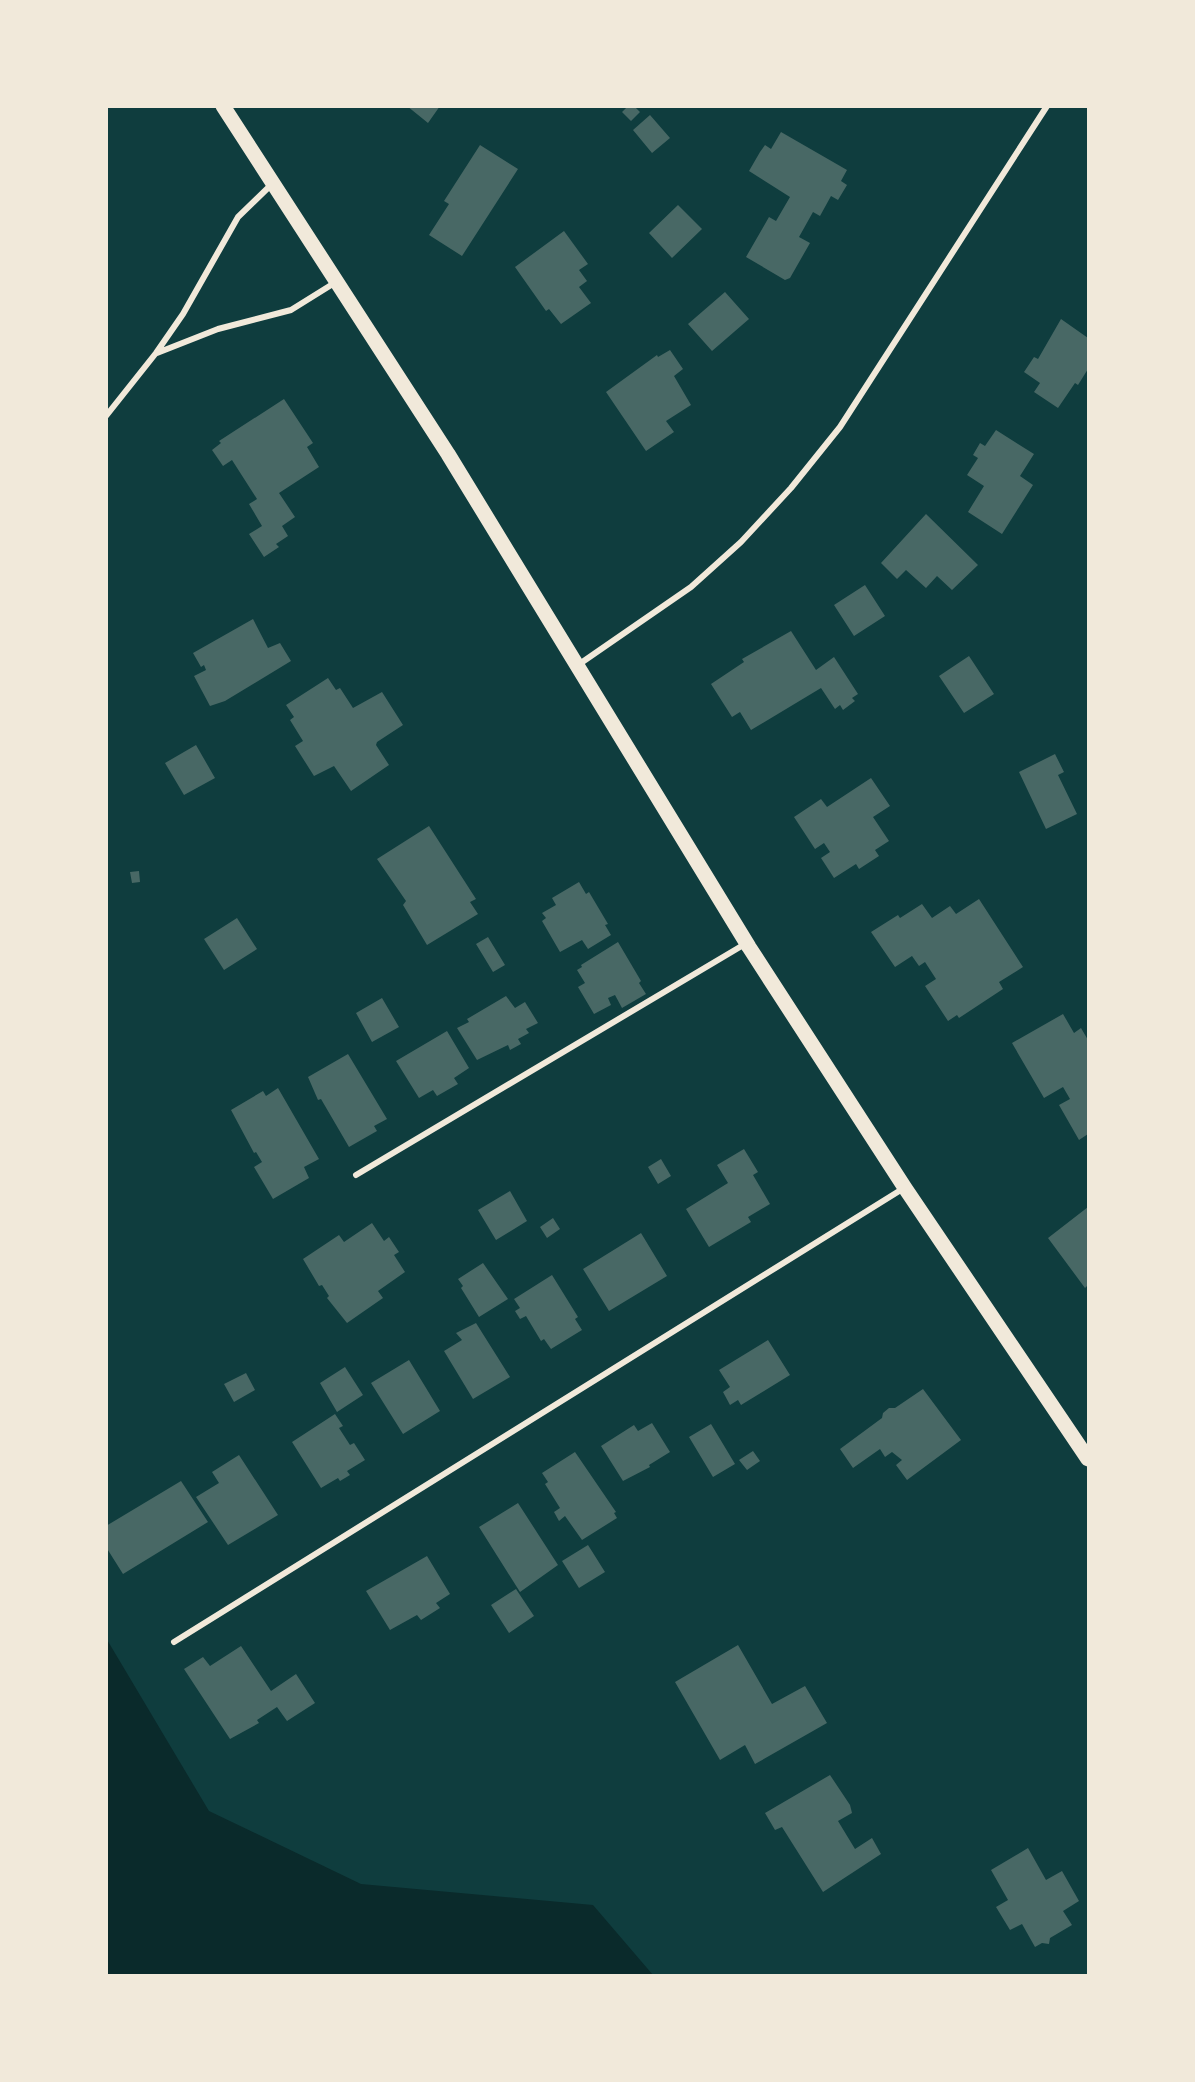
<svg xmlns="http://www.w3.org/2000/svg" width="1195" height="2082" font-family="'Archivo Narrow',sans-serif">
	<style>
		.water { fill: #0a2a2b }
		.building { fill: #486865 }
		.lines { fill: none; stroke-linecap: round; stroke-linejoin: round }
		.minor { stroke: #f1e9da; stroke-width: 6 }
		.primary { stroke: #f1e9da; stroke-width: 15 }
	</style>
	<rect width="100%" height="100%" fill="#0f3d3e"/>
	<path class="water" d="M106,1638L209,1811L361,1884L593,1905L653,1975H107Z"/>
	<path class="building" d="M407,106H440L428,123Z
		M628,106H634L640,112L631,121L622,112Z
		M650,115L670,138L652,153L633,130Z
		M781,132L847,170L841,181L847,185L838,200L831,196L820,216L813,212L799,237L810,243L790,278L785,280L746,257L769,217L776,221L790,197L749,171L760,152L765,145L771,149Z
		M480,145L518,169L462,256L429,235L449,204L444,201Z
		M678,205L702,229L672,258L649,233Z
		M564,231L588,264L579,270L587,281L579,287L591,303L561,324L549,309L546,311L515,267Z
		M725,292L749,319L712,351L688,324Z
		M1061,319L1088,338V369L1078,385L1075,383L1058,408L1034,392L1040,383L1024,372L1034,357L1038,359Z
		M670,350L683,369L674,376L691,405L666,421L674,432L646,451L606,392L657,355L658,357Z
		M284,399L313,443L307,447L319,467L279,493L295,517L282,526L288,536L276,544L279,547L264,557L249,534L262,526L249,504L257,499L232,460L223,466L212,450L221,443L219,441Z
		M996,430L1034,454L1020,476L1033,485L1002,534L968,512L984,486L967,475L978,458L973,455L980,443L985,446Z
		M926,514L978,565L952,590L937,576L926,588L906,570L897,579L881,563Z
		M865,585L885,616L854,636L834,605Z
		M253,619L268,648L280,643L291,661L225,701L210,706L194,676L206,670L204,665L201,667L193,653Z
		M791,631L816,670L834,657L858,694L852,698L855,701L843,710L840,705L835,709L821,688L751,730L740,712L732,717L711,684L744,662L742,659Z
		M969,656L994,694L964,713L939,676Z
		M328,678L336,690L340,688L353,708L382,692L403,725L377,742L376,745L389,765L351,791L334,766L314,776L295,746L303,741L290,720L294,717L286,705Z
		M196,745L215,778L184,795L165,763Z
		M1055,754L1064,772L1058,775L1077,814L1046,829L1019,772Z
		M871,778L890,806L873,817L889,841L875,850L879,856L859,869L856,864L834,878L821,858L830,852L824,843L815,849L794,817L821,799L827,807Z
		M429,826L476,899L470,902L478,914L427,945L403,905L406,901L377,859Z
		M139,871L140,882L132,883L130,872Z
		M579,882L586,894L589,892L608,924L605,925L611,935L588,949L582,940L560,952L542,921L546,918L542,913L556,905L552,898Z
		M979,899L1023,967L999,982L1003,989L959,1018L957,1015L948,1021L925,986L936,979L925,962L919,966L912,956L895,967L871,932L898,915L900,918L922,904L932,918L950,906L956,914Z
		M237,918L257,949L224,970L204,939Z
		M488,937L505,965L493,972L476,944Z
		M618,942L641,981L639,983L646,994L622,1008L615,995L608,998L611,1005L594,1014L578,987L585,983L577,970L582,967L581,965Z
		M506,996L515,1008L525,1002L538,1023L526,1029L529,1033L518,1039L521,1044L510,1050L508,1045L477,1060L457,1028L469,1022L467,1019Z
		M382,998L399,1027L372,1042L356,1013Z
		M1063,1014L1074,1033L1081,1028L1088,1040V1134L1079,1140L1059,1105L1070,1099L1063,1087L1044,1098L1012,1043Z
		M447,1031L469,1068L454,1078L458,1084L437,1096L433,1090L419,1098L396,1061Z
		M348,1054L387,1119L374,1126L377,1131L349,1147L321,1099L318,1100L308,1077Z
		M278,1088L319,1159L304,1167L309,1178L273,1199L254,1167L262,1162L256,1152L254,1153L231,1110L263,1091L266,1096Z
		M744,1149L758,1172L753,1175L770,1204L748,1217L751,1222L709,1247L686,1209L728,1183L717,1165Z
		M661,1159L671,1176L658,1184L648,1167Z
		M510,1191L527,1221L496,1240L478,1210Z
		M1088,1207V1285L1085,1288L1048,1238Z
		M553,1218L560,1229L547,1238L540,1227Z
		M372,1223L384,1241L389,1237L399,1252L394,1255L405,1272L378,1291L383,1298L347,1323L327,1298L329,1296L322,1285L319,1286L303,1259L339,1235L344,1242Z
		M641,1233L667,1276L609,1311L583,1269Z
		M483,1263L508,1299L479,1317L461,1288L463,1286L458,1279Z
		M552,1275L578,1317L575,1319L582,1330L551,1349L544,1339L541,1341L526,1316L520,1319L515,1311L520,1308L514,1299Z
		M476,1323L510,1377L473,1399L444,1351L462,1340L456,1333Z
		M768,1340L790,1375L741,1405L738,1400L730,1405L723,1392L730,1387L719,1370Z
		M409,1360L440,1411L403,1434L371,1383Z
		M345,1367L363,1395L337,1412L320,1383Z
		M246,1373L255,1390L234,1402L224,1384Z
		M923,1389L961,1440L907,1480L896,1465L902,1460L892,1452L885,1457L880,1449L853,1468L840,1449L882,1418L883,1413L889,1408H895Z
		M335,1414L343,1426L339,1428L350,1445L354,1443L365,1460L347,1471L350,1475L340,1481L338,1478L321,1488L292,1442Z
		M652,1423L670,1452L649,1465L650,1467L623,1481L601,1446L634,1425L638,1431Z
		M711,1424L735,1464L713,1477L689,1437Z
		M753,1451L760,1461L747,1470L739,1460Z
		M575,1452L616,1512L614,1513L617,1518L582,1540L565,1516L559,1521L554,1512L560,1508L545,1484L548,1482L542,1473Z
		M239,1455L278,1515L228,1545L196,1497L219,1483L212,1472Z
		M181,1481L208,1522L123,1574L106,1547V1526Z
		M518,1503L558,1565L520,1592L479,1527Z
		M588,1545L605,1572L579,1588L562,1561Z
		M427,1556L450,1594L436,1603L440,1608L421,1620L417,1615L390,1630L366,1591Z
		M516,1589L534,1616L509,1633L491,1605Z
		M738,1645L772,1704L805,1686L827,1723L755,1764L745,1745L720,1760L675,1682Z
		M241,1646L271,1691L296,1674L315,1703L287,1721L277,1707L257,1720L259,1723L230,1739L184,1669L203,1657L210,1666Z
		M830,1775L850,1805L852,1813L838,1821L855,1849L872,1838L881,1854L823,1892L782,1827L775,1830L765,1813Z
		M1028,1848L1046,1880L1062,1871L1079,1901L1063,1911L1072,1925L1050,1938L1049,1944L1042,1943L1035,1947L1022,1924L1010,1930L996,1907L1008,1900L991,1870Z"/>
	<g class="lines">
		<path class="minor" d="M157,353L218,329L291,310L336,282
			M106,416L156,353L183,314L238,217L272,184
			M578,665L691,587L741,542L791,488L840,427L1047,106
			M356,1175L745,944
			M174,1642L904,1188"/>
		<path class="primary" d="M223,106L448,454L749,947L905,1188L1088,1459"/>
	</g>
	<rect width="1195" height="2082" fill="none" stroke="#f1e9da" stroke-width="216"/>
</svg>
